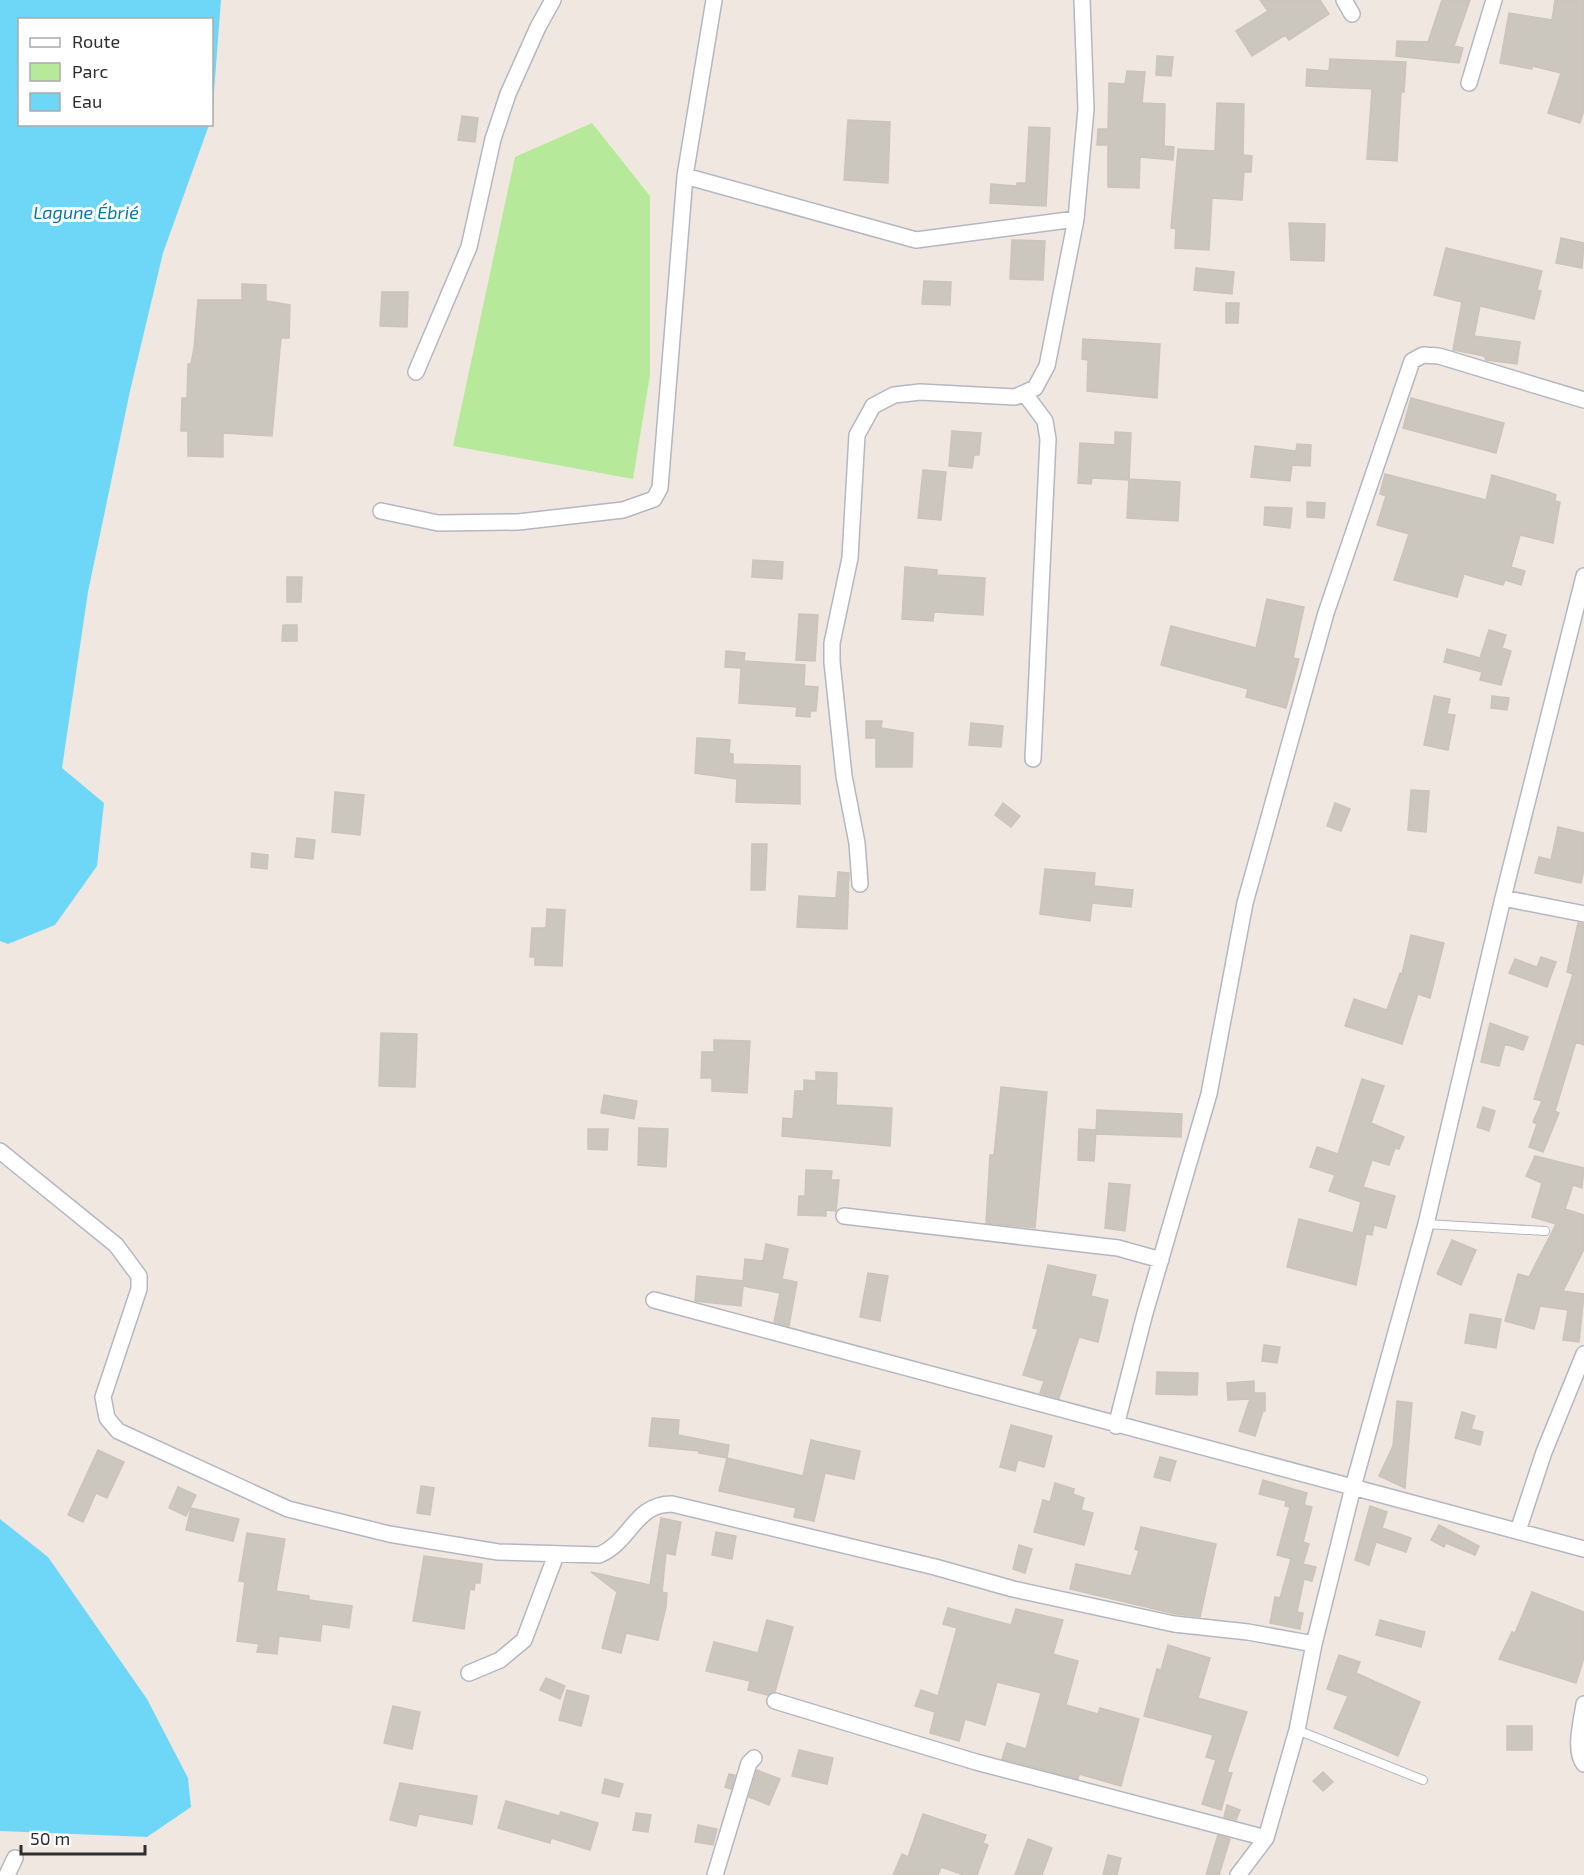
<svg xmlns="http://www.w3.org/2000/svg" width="1584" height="1875" font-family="'Exo 2',sans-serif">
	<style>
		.green { fill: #b7e99a }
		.water { fill: #6ed7f7 }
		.building { fill: #cbc6be; stroke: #ccc4b9; stroke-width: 1.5 }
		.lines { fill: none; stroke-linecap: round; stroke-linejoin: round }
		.service-casing { stroke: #b4b7c2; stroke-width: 10 }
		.minor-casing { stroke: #b4b7c2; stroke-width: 18 }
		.service { stroke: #fff; stroke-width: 8 }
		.minor { stroke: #fff; stroke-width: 15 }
		.labels { text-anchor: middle; stroke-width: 6; stroke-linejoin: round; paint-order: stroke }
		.water-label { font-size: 18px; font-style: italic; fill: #0477ab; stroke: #fff }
	</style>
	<rect width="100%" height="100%" fill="#f0e8e0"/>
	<path class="green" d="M592,123L650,196V375L633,479L453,446L515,157Z"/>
	<path class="water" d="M0,0H221L212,118V20H20V124L209,125L163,253L130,391L88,592L62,768L104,803L97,866L55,925L8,944L0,941Z
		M0,1519L48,1557L147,1699L188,1778L191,1807L147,1837L0,1831Z"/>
	<path class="building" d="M1260,0H1320L1329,14L1289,40L1285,35L1252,56L1236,31L1268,11Z
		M1442,0H1470L1454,46L1463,48L1459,63L1396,56L1397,41L1428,42Z
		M1555,0H1584V110L1580,123L1548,113L1561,73L1532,66V69L1500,63L1509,13L1552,20Z
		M1157,56L1173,57L1171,76L1156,75Z
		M1330,59L1406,62L1404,92H1401L1397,161L1367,159L1372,89L1306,86L1307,69L1329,71Z
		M1127,71L1145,72L1142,103L1165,104L1164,146L1174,147L1173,160L1140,157L1139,188L1108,187V145H1097L1098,129H1108L1109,83L1125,84Z
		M1217,103L1244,104L1243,155L1252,156L1251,172H1244L1242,200L1212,198L1209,250L1175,248L1176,229L1171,228L1178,149L1215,151Z
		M462,116L478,118L475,142L458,140Z
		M848,120L890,122L888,183L844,180Z
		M1029,127L1050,128L1046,206L990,203L991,184L1017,186V183H1026Z
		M1289,223L1325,224L1324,261L1291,260Z
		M1561,238L1584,243L1582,268L1556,263Z
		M1012,240L1045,241L1043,280L1010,279Z
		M1446,248L1542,271L1537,290L1541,291L1534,319L1480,306L1474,336L1520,342L1517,364L1486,360L1484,356L1453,350L1462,302L1434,295Z
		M1196,268L1234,272L1232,294L1194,290Z
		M924,281L951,282L950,305L922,304Z
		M242,284L266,285V301L290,305L289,338H281L272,436L223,433V457L188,456V431H181L182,398H187L188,364H191L194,348L198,300H242Z
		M382,292H408L407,327L380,326Z
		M1226,303H1239L1238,323H1226Z
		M1083,339L1160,344L1157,398L1087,391L1088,360L1082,359Z
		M1411,398L1504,423L1496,453L1403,428Z
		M952,431L981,433L979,455H974L972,468L949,466Z
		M1115,432L1131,433L1129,480L1092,478L1091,484L1078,483L1080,443L1115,445Z
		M1297,444L1311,445L1310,466L1292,465L1290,481L1251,477L1255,446L1296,451Z
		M923,470L946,472L941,520L918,518Z
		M1385,474L1486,500L1492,475L1549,492L1556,495L1555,501L1560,502L1553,543L1520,535L1511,567L1525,571L1521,585L1505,580L1503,585L1464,574L1457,597L1394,580L1409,534L1377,525L1386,496L1380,494Z
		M1129,479L1180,482L1178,521L1127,518Z
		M1307,502L1325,503L1324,518L1307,517Z
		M1265,507L1292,508L1290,528L1264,525Z
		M753,560L783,562L782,579L752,577Z
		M905,567L937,570V575L985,578L983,615L934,612L933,621L902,619Z
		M287,577H302L301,602H287Z
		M1267,599L1304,607L1293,658L1299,659L1286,708L1246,697L1248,689L1161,665L1171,626L1256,648Z
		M799,614L818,615L815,661L796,660Z
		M283,625H297V641H282Z
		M1489,630L1506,635L1502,648L1511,651L1501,685L1480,680L1482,672L1444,662L1447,649L1480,658Z
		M726,651L745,653L744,661L805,665L804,686L818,687L816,711H810V717L796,716L797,707L739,703L741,668L725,667Z
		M1434,696L1450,699L1447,714L1455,715L1448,750L1424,745Z
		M1492,696L1509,698L1507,710L1491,708Z
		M866,721H882L881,728L913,733L912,767H876V738H866Z
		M971,723L1003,726L1001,747L969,745Z
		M697,738L730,740L729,753L733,754V764L800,766V804L736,802L737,779L695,773Z
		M1411,790L1429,791L1426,832L1408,830Z
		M335,792L364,795L360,835L332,832Z
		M1003,803L1020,816L1011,827L995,815Z
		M1335,803L1350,809L1341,831L1327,826Z
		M1558,827L1584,833V869L1581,883L1535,873L1539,857L1551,860Z
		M297,838L315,840L313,859L295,857Z
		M752,844H767L765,890H751Z
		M252,853L268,855L267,869L251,867Z
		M1045,869L1095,873L1094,886L1133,890L1131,907L1092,903L1090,921L1040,914Z
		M838,872L849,873L847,929L797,927L799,896L836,898Z
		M547,909L565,910L562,966L535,965V957H530L532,928H546Z
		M1578,923L1584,924V1045L1576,1042L1555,1111L1559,1113L1543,1152L1529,1147L1537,1124L1533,1122L1542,1101L1534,1099L1573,974L1567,972Z
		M1411,935L1444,943L1430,998L1418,994L1402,1044L1345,1026L1354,999L1387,1010L1400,973L1402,974Z
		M1541,957L1556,962L1547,987L1509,973L1515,959L1537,967Z
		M1490,1023L1528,1037L1523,1050L1505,1044L1499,1066L1481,1062Z
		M381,1033L417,1034L415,1087L379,1086Z
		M714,1040L750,1041L747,1093L712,1091V1078H701L702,1052H714Z
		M816,1072L837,1073L836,1105L892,1108L890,1146L782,1136L783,1118L793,1119L795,1091H804V1080L816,1081Z
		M1362,1079L1384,1086L1371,1123L1404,1137L1399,1149L1395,1148L1389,1165L1372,1160L1363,1187L1395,1196L1386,1228L1374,1225L1372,1235L1366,1234L1356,1285L1287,1267L1299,1219L1353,1233L1361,1202L1329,1191L1335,1175L1310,1167L1317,1147L1338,1154Z
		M1001,1087L1047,1092L1035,1228L986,1223L990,1155H994Z
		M604,1095L637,1101L634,1119L601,1113Z
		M1483,1107L1495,1111L1489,1131L1477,1127Z
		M1097,1110L1182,1114L1181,1137L1096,1134Z
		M639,1128L668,1129L666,1167L638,1165Z
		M588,1129H608L607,1150L588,1149Z
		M1079,1129L1096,1130L1094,1161L1078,1160Z
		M1535,1156L1584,1168L1582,1188L1573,1185L1565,1209L1584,1215V1249L1563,1291L1584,1294L1579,1342L1563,1340L1568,1310L1540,1306L1534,1329L1505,1321L1518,1274L1529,1277L1556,1224L1532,1217L1542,1183L1526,1176Z
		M806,1170L832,1171L831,1180H839L836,1211L826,1210V1216L798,1215L799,1196H805Z
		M1109,1183L1130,1185L1125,1231L1105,1228Z
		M1452,1240L1476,1250L1461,1285L1437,1274Z
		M766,1244L788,1249L782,1279L797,1282L789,1326L774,1322L780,1293L743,1286L741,1306L695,1301L697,1276L743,1281L745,1259L763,1261Z
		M1048,1265L1096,1275L1091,1296L1108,1300L1098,1342L1079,1337L1059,1398L1040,1393L1044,1381L1023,1375L1038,1329L1033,1328Z
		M868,1273L888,1276L880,1321L860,1317Z
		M1470,1314L1501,1319L1496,1348L1465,1343Z
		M1264,1345L1280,1347L1277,1363L1262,1361Z
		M1157,1372L1198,1373L1197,1395L1156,1394Z
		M1254,1381V1393H1265V1411H1263L1255,1436L1239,1431L1250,1399L1228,1400L1227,1383Z
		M1397,1401L1412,1403L1405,1488L1379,1476L1393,1446Z
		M1462,1412L1475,1416L1471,1429L1483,1432L1480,1445L1455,1438Z
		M652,1418L679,1420L678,1435L729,1445L727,1458L699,1453V1451L649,1446Z
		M1011,1425L1052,1436L1044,1467L1018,1460L1015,1471L1000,1467Z
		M811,1440L860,1451L854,1479L825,1473L814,1521L794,1517L796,1508L719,1491L727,1458L803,1476Z
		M98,1450L124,1462L107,1498L96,1493L83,1522L68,1515Z
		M1160,1457L1176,1461L1170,1481L1154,1477Z
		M1263,1480L1307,1493L1304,1505L1312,1507L1303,1542L1309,1544L1303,1564L1316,1567L1312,1581L1304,1579L1297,1612L1303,1613L1300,1629L1270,1623L1275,1597L1280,1598L1291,1559L1277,1555L1290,1507L1285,1506L1286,1501L1259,1494Z
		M1055,1483L1074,1489L1073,1494L1084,1498L1081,1510L1093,1513L1084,1545L1034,1532L1043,1500L1050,1502Z
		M421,1486L434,1488L430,1515L417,1513Z
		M178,1487L196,1495L186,1516L169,1508Z
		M1370,1506L1387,1512L1382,1528L1411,1538L1406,1552L1376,1542L1369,1565L1355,1560Z
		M191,1508L239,1519L233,1541L186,1530Z
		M661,1518L681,1522L675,1555L666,1553L662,1592L667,1593L666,1607L658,1640L626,1633L621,1653L602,1648L617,1592L591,1572L650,1585Z
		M1439,1525L1479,1546L1475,1555L1446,1543L1444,1547L1431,1540Z
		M1141,1527L1216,1544L1200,1617L1176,1614L1070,1589L1076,1564L1131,1576L1139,1551L1135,1549Z
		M716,1532L736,1536L732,1559L712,1555Z
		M247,1533L285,1539L276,1591L309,1596V1600L352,1606L349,1628L322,1624L320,1641L279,1636L277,1654L257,1652L259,1644L237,1641L245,1582L239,1581Z
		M1019,1545L1032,1549L1025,1573L1013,1569Z
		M424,1556L482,1564L480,1583H475L474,1590L470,1589L464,1629L413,1621Z
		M1532,1592L1584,1612V1658L1576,1683L1499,1659L1512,1632L1515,1633Z
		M948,1608L1011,1625L1016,1609L1063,1620L1053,1654L1078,1661L1066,1705L1098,1714L1100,1708L1139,1719L1121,1786L1079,1774L1078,1779L1002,1759L1007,1743L1026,1749L1041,1693L997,1682L985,1725L965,1719L959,1741L930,1733L935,1712L915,1706L921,1690L938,1696L957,1628L943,1624Z
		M767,1620L793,1627L775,1692L767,1695L748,1690L750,1681L706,1671L714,1642L758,1653Z
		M1380,1620L1425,1632L1421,1647L1376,1635Z
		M1168,1645L1210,1658L1198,1698L1247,1712L1227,1772L1232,1773L1221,1810L1202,1804L1216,1760L1206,1757L1213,1735L1144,1716L1157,1669L1161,1670Z
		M1339,1655L1360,1662L1356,1673L1420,1702L1398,1756L1334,1728L1348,1696L1327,1689Z
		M546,1678L565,1686L560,1699L540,1690Z
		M567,1690L589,1696L581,1726L559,1720Z
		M393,1706L420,1712L412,1749L384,1743Z
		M1507,1726H1532V1750H1507Z
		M799,1750L833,1758L827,1784L792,1776Z
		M757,1770L780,1779L769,1805L749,1797Z
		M1323,1772L1333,1782L1323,1791L1313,1781Z
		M729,1774L735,1775L731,1789L725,1787Z
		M605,1779L623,1784L619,1797L602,1793Z
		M400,1783L477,1796L472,1824L419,1814L416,1826L390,1820Z
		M506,1801L559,1816L561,1812L598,1823L590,1850L551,1838L550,1843L498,1828Z
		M1227,1805L1240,1810L1236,1820L1224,1817Z
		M636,1813L651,1815L648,1832L633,1830Z
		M923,1814L986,1835L983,1843L988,1845L977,1875H964L941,1867L938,1875H893L902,1854L908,1857Z
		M698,1825L717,1829L713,1845L695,1842Z
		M1218,1835L1230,1839L1219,1875H1206Z
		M1028,1839L1052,1848L1042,1875H1015Z
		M1108,1855L1121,1858L1117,1875H1103Z"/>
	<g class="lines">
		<defs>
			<path id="service" d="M1426,1224L1545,1231
				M1297,1730L1423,1780"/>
			<path id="minor" d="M1344,0L1352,14
				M1469,83L1494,0
				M685,176L916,240L1076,219
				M416,372L469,247L493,139L508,94L538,27L553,0
				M1025,394L1045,421L1048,439L1033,759
				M381,511L438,523L518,522L623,510L654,499L660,488L685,176L714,0
				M860,884L857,843L844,776L832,662V643L850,558L857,435L873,406L894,395L920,392L1015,397L1035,388L1047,366L1076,219L1086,109L1082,0
				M1503,898L1584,914
				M0,1151L116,1245L139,1276V1289L103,1397L107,1418L118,1431L288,1509L389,1534L498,1552L599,1555C631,1542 634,1504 672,1504L935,1567L1013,1589L1174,1624L1248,1632L1314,1644
				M844,1216L1118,1248L1161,1260
				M654,1300L1584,1549
				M1116,1426L1145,1313L1209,1094L1245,903L1326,613L1412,361L1423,355L1439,356L1584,400
				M1518,1531L1544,1452L1584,1354
				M469,1673L500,1660L524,1640L556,1555
				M775,1701L976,1762L1266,1838
				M1584,1704C1582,1720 1573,1750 1584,1764
				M7,1875L15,1858
				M715,1875L749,1763L754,1758
				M1238,1875L1266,1838L1297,1730L1314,1644L1353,1487L1426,1224L1503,898L1584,576"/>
		</defs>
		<use href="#service" class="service-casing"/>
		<use href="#minor" class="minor-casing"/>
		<use href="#service" class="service"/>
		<use href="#minor" class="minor"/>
	</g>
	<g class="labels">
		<g class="water-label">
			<text x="86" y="219">Lagune Ébrié</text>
		</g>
	</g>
	<rect x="18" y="18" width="195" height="108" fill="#ffffff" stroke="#ababab" stroke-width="1.5"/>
	<rect x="30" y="38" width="30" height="9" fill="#ffffff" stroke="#ababab" stroke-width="1.5"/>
	<text x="72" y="48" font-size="18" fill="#2e2e2e">Route</text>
	<rect x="30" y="63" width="30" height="18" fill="#b7e99a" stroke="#ababab" stroke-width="1.5"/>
	<text x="72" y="78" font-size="18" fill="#2e2e2e">Parc</text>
	<rect x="30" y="93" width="30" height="18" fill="#6ed7f7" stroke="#ababab" stroke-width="1.5"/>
	<text x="72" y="108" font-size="18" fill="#2e2e2e">Eau</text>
	<path d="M21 1845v9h124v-9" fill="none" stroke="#2e2e2e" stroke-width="3"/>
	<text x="30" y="1845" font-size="18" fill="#2e2e2e" stroke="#ffffff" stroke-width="4.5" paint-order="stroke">50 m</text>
</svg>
